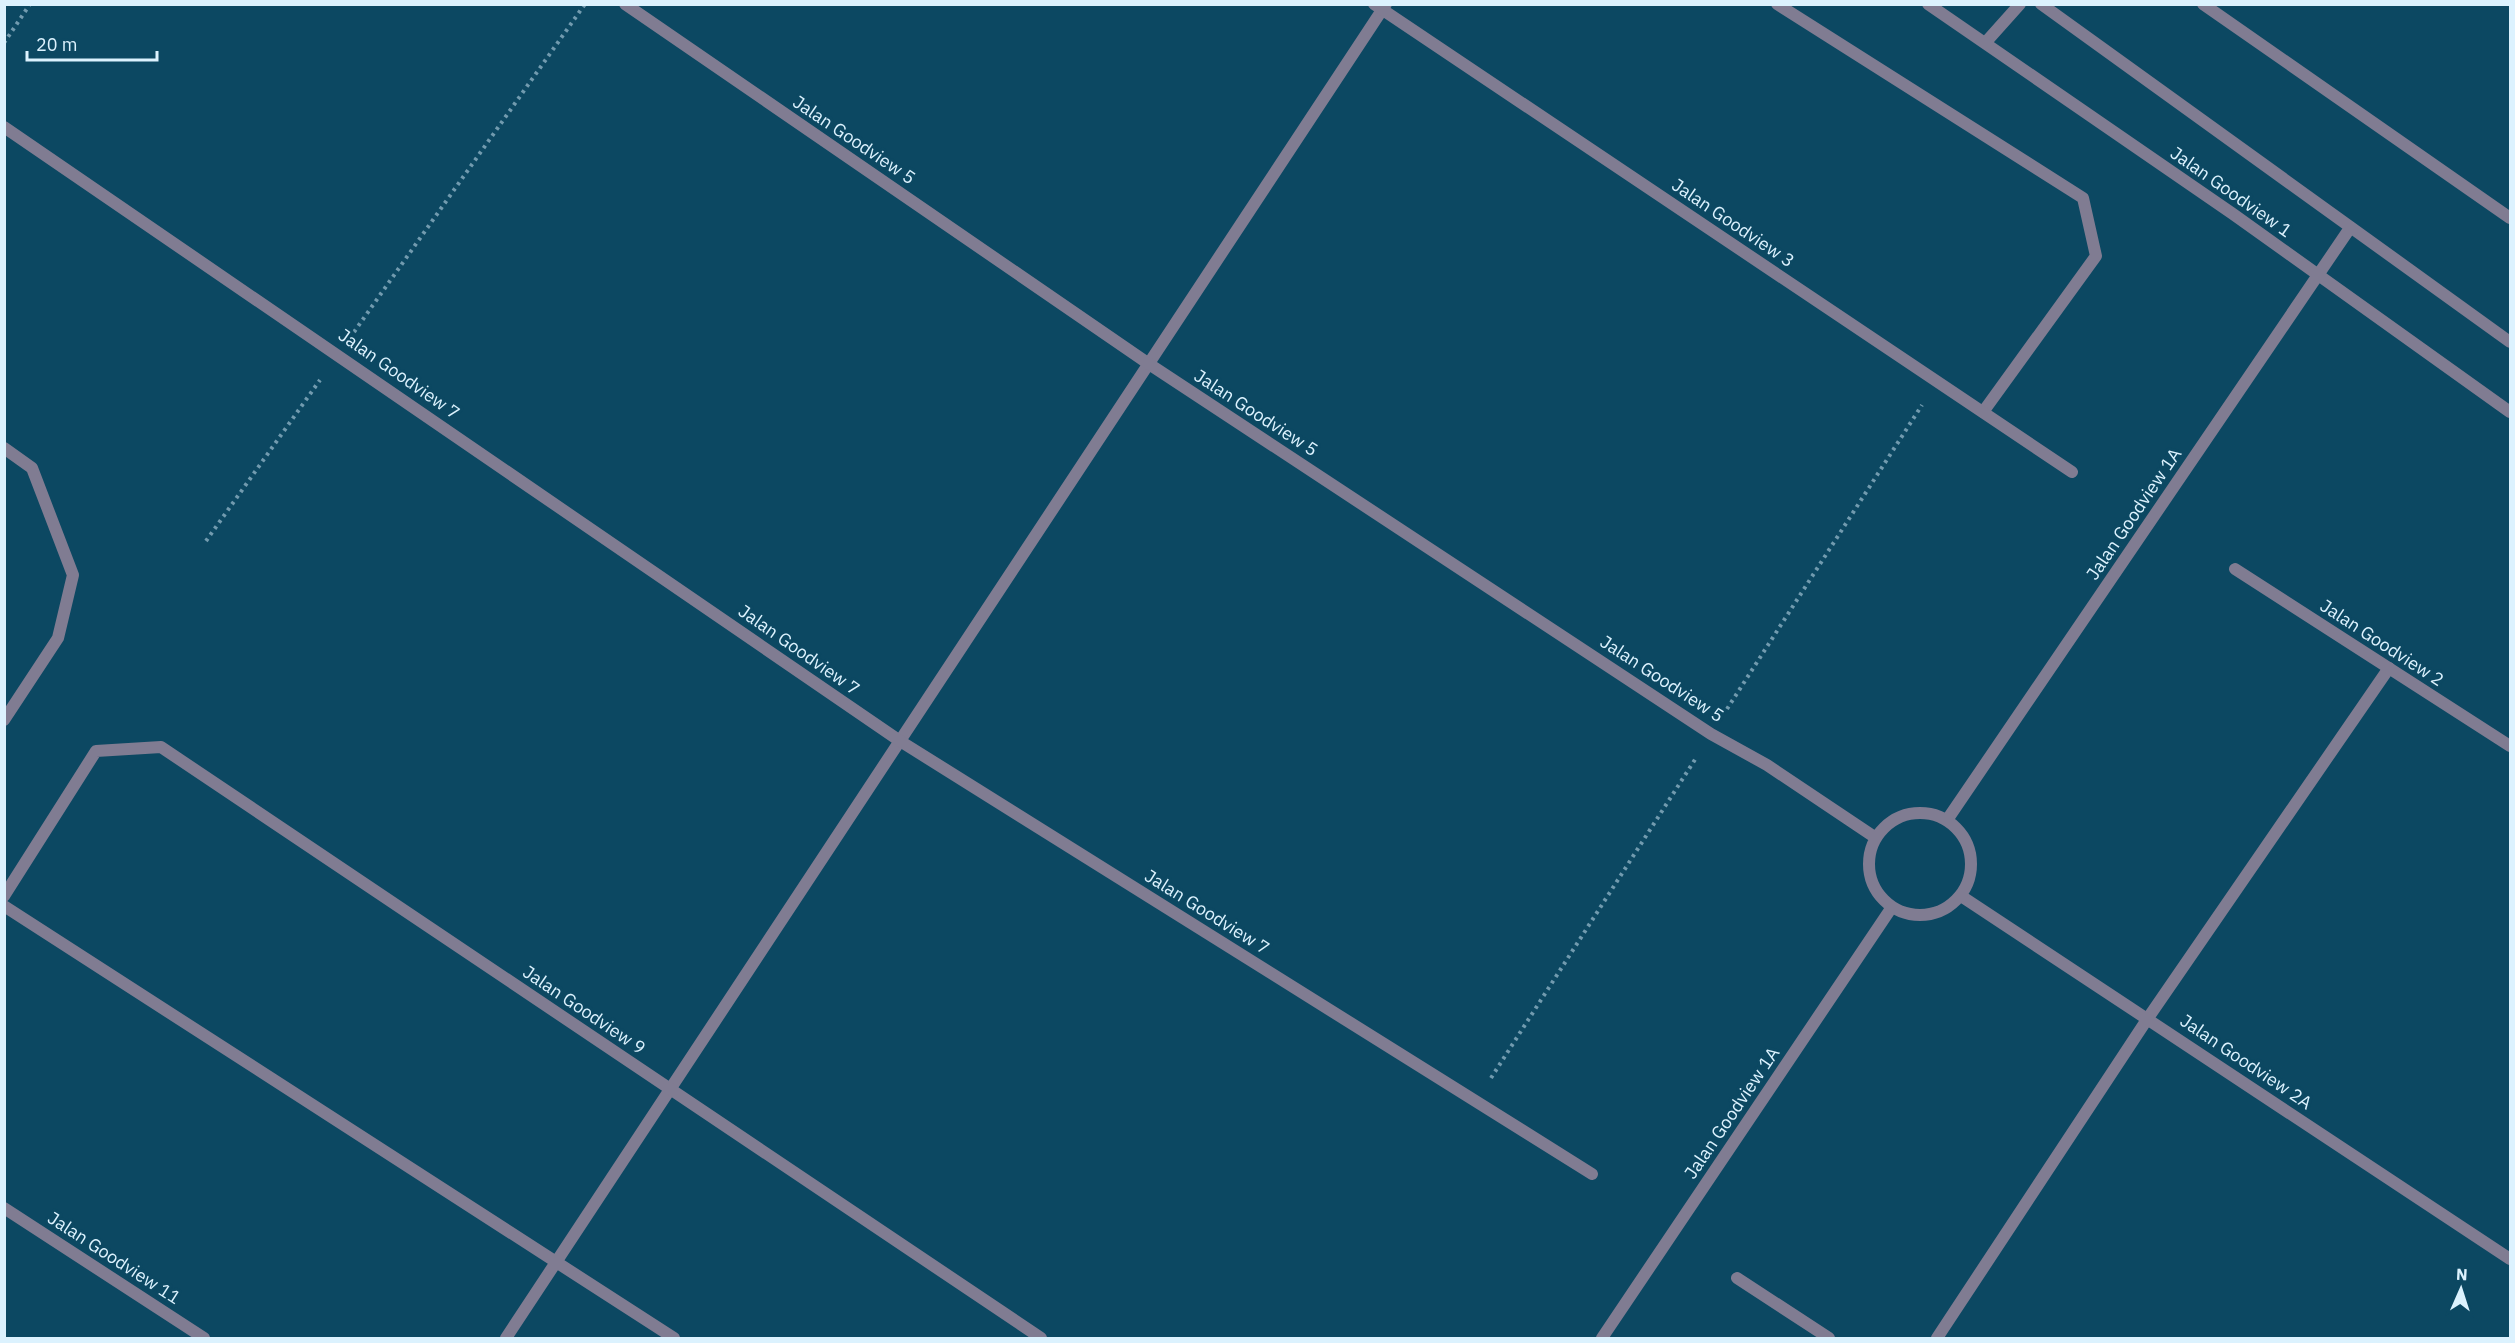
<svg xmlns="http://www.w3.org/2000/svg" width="2515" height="1343" font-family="'IBM Plex Sans',sans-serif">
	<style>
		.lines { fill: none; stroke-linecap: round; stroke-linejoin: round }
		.path { stroke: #729baf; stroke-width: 4; stroke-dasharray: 3 4.5; stroke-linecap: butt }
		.service { stroke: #807c92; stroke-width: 12 }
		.minor { stroke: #807c92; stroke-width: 12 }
		.labels { text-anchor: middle; stroke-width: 6; stroke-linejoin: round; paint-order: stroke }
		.street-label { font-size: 18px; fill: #dcf2fe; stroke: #0c4862 }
	</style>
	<rect width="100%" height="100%" fill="#0c4862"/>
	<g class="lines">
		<path class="path" d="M4,43L30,4
			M354,332L585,4
			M206,541L320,380
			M1727,709L1922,405
			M1491,1078L1696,758"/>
		<path class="service" d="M1777,4L2083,198L2096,256L1983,412
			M1986,42L2020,4
			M4,448L32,468L73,575L58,638L4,720
			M4,906L674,1338
			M506,1338L1386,4
			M1937,1338L2148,1018L2389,668"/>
		<path class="minor" d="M625,4L1149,364L1711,734L1767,765L1876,838
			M1374,4L2072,472
			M1928,4L2233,214L2510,412
			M2041,4L2510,342
			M2203,4L2510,218
			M4,127L900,741L1592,1174
			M2235,569L2510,746
			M1869 864a51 51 0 1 1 102 0a51 51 0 1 1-102 0Z
			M1947,820L2350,228
			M4,896L96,751L161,747L1041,1338
			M1961,896L2510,1259
			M4,1208L204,1338
			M1737,1278L1829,1338
			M1602,1338L1892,907"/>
	</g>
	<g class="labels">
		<g class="street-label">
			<text transform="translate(854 140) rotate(34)" y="6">Jalan Goodview 5</text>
			<text transform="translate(2231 192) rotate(35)" y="6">Jalan Goodview 1</text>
			<text transform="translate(1733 223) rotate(34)" y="6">Jalan Goodview 3</text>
			<text transform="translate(399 374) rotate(35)" y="6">Jalan Goodview 7</text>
			<text transform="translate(1256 413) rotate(33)" y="6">Jalan Goodview 5</text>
			<text transform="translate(2134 514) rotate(-56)" y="6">Jalan Goodview 1A</text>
			<text transform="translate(2382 643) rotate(33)" y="6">Jalan Goodview 2</text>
			<text transform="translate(799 650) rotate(35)" y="6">Jalan Goodview 7</text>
			<text transform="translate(1662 679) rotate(33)" y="6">Jalan Goodview 5</text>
			<text transform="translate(1207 912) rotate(32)" y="6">Jalan Goodview 7</text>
			<text transform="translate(584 1010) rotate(34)" y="6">Jalan Goodview 9</text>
			<text transform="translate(2246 1062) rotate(34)" y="6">Jalan Goodview 2A</text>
			<text transform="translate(1732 1113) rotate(-56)" y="6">Jalan Goodview 1A</text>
			<text transform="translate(114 1258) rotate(33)" y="6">Jalan Goodview 11</text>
		</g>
	</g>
	<rect width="2515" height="1343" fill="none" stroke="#dcf2fe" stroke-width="12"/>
	<g transform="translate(2461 1289) rotate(3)" stroke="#0c4862" stroke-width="4.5" paint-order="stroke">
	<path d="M0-4.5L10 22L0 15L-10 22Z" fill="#dcf2fe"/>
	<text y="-9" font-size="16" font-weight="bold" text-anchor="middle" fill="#dcf2fe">N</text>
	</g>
	<path d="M27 51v9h130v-9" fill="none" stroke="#dcf2fe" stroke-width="3"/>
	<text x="36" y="51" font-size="18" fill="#dcf2fe" stroke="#0c4862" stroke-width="4.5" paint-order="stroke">20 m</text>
</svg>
